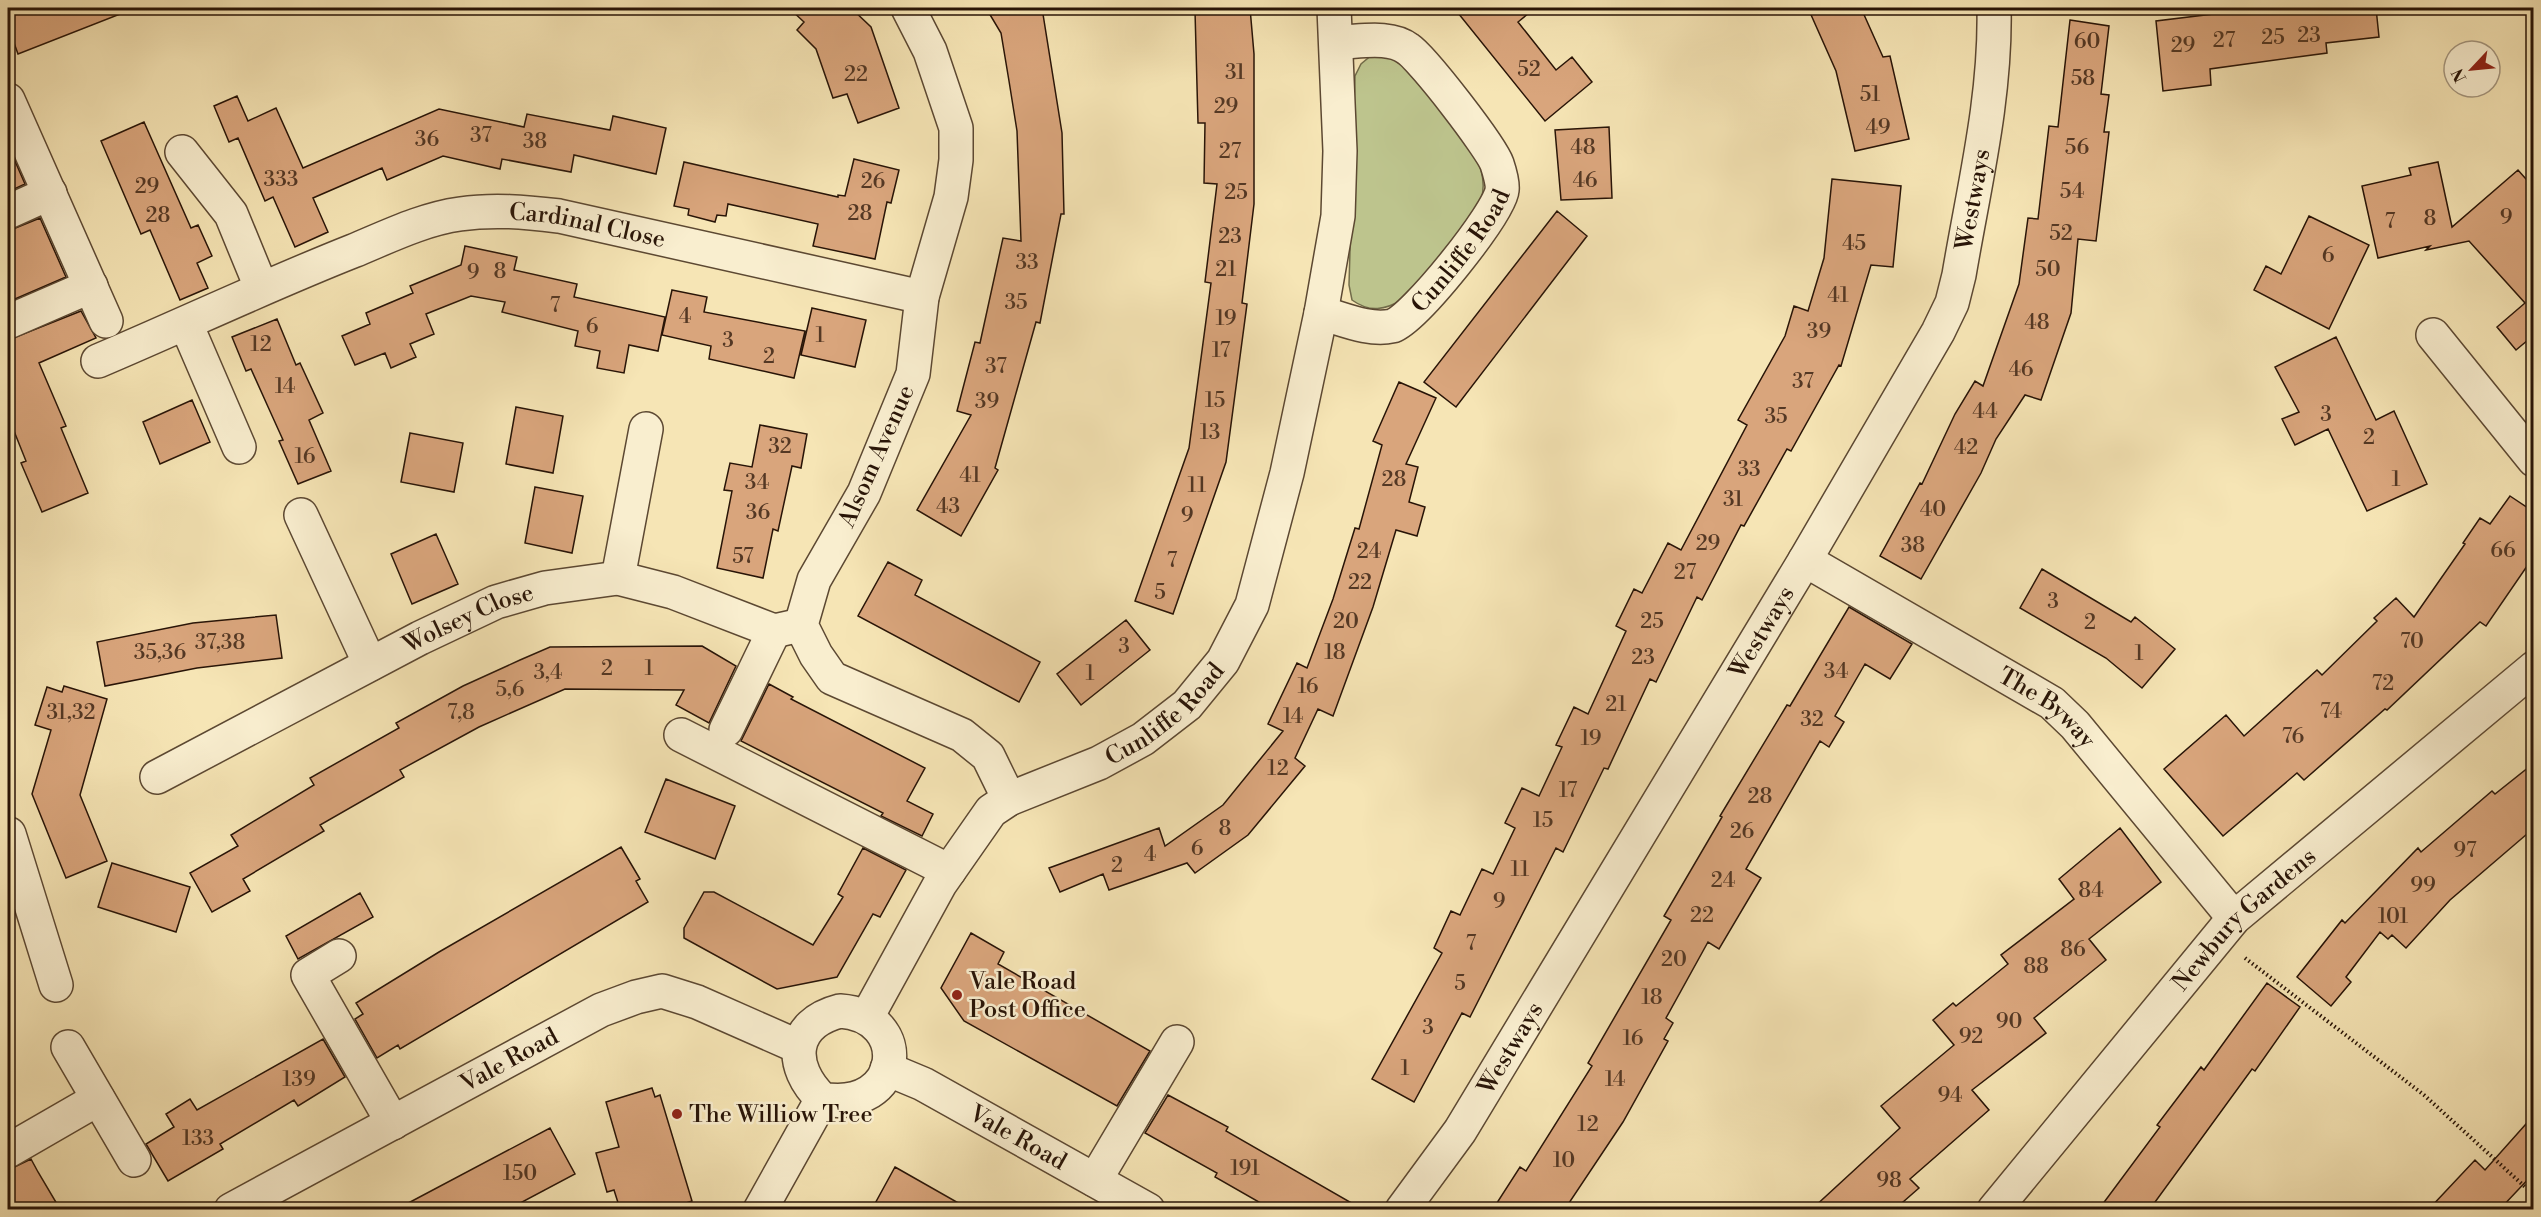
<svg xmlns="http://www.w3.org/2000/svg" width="2541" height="1217" font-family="'Libre Bodoni',serif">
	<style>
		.green { fill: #bdc48d; stroke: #726c4a; stroke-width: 1.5 }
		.building { fill: #d9a57c; stroke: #281407; stroke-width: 1.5 }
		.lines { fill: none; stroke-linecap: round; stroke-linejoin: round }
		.minor-casing { stroke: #5c4832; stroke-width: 36 }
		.path { stroke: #281407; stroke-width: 4; stroke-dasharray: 1.5 3; stroke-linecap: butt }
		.minor { stroke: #f9eecf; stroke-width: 33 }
		.poi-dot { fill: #8f2418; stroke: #f9eecf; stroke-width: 2 }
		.labels { text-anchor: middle; stroke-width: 5; stroke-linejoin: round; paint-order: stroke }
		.number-label { font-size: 21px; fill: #543824 }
		.street-label { font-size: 24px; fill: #281407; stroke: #f9eecf }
		.poi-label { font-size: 24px; fill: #281407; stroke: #f9eecf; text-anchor: start }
	</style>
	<rect width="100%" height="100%" fill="#f6e5b5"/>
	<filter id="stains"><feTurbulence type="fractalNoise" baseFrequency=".00333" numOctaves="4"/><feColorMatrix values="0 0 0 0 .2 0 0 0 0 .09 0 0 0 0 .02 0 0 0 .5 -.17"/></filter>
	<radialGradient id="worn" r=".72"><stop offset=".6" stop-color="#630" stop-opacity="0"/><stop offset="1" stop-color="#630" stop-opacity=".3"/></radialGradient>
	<path class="green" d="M1373,54H1386L1405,63L1475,154C1481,167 1486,185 1481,199C1472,224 1423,276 1404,299C1385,310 1370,313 1352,300L1349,285L1355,76L1361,64Z"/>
	<path class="building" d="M8,8H132L133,9L18,54L8,26Z
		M789,8H851L871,27L899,108L858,123L847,94L833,98L816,49L797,30L804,22Z
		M986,8H1042L1062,133L1064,214H1061L1040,323L1036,322L995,468L998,470L961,536L917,510L971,415L957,411L975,342L980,343L1003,238L1021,241L1017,131L1009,81L1001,33Z
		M1211,8H1250L1254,54V204L1242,303L1247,304L1226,462L1173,614L1135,601L1189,448L1211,283L1205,282L1217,184L1204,183L1205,123H1198L1195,11L1212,10Z
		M1454,8H1535L1518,22L1556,70L1572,57L1592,82L1545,121Z
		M1808,8H1861L1883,57L1890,56L1909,139L1855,151L1836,71Z
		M2263,8H2376L2379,37L2326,43L2327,53L2210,69L2211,85L2163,91L2156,21Z
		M2070,20L2109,26L2101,94L2109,95L2104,132H2109L2096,241L2078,239L2071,313L2041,400L2025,395L1996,439L1981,473L1921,579L1880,556L1920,483L1922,484L1955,414L1975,381L1983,386L2019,284L2028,218L2038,219L2049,126L2058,127Z
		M237,96L248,121L276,108L303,168L439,109L524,127L527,114L610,130L613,116L666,128L656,174L574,155L571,172L502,159L500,169L443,156L387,180L382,168L313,198L328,232L295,247L273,197L265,201L238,138L229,142L214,106Z
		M144,122L191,228L198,225L212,256L197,263L208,288L180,300L150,230L141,234L101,141Z
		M1609,127L1612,198L1561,200L1555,130Z
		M8,145L25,184L8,192Z
		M854,159L899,170L891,203L887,202L875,259L813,246L818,224L728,204L726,216L717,215L715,222L688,215L689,209L674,206L684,162L838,197V195L845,196Z
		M2438,162L2452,227L2518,170L2534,188V335L2516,350L2497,327L2525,303L2469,241L2426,250L2430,246L2378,258L2362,186L2411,175L2409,168Z
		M1832,179L1901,186L1893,267L1871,265L1841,366L1839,365L1791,451L1787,449L1744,526L1741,525L1702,600L1697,597L1656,682L1650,679L1608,769L1604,768L1563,852L1556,848L1470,1017L1462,1013L1414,1102L1372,1079L1442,953L1434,948L1451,911L1460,915L1482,869L1493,874L1515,828L1505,823L1522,788L1539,796L1562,747L1556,745L1574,707L1588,714L1626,631L1616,626L1634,589L1642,593L1668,543L1681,550L1747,425L1738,420L1785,336L1794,306L1808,311L1824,258Z
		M1557,211L1587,236L1456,407L1424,382Z
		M2309,216L2369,245L2329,329L2254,290L2266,266L2281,274Z
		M40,218L66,277L8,302V231Z
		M465,246L517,257L514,270L577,284L574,297L665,317L658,351L629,345L624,373L597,368L600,351L575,346L578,331L502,312L505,302L471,296L426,314L434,334L410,344L416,357L391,368L385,353L355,365L342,336L370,324L366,313L413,293L410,286L461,265Z
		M672,290L707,297L704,312L805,331L794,378L709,359L711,346L662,335Z
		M812,308L866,320L855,367L801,355Z
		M81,311L96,338L39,363L66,426L61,428L88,493L42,512L21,463L26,461L8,416V340Z
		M277,319L296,365L300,363L323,413L309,420L331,471L298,484L279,441L283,440L269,409L251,369L246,371L232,337Z
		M2336,337L2376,420L2394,411L2427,484L2367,511L2328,429L2295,445L2282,419L2299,412L2275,367Z
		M1399,382L1436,398L1406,464L1418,467L1409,502L1425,507L1417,536L1396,530L1373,607L1333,716L1318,709L1295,758L1305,766L1248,835L1195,873L1187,863L1109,890L1103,874L1060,892L1049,868L1159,828L1165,846L1223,805L1283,731L1268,724L1297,663L1307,668L1333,599L1355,528L1359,529L1382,445L1373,441Z
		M192,400L210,442L160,464L143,422Z
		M516,407L563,416L553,473L506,464Z
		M760,425L807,434L801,468L792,466L778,531L773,529L763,578L717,568L732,491L724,490L730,463L752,467Z
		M410,433L463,443L454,492L401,482Z
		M535,487L583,496L572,553L525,543Z
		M2510,496L2534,512V556L2486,626L2480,622L2387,710L2385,709L2304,780L2297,773L2223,836L2164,769L2226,715L2244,736L2317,670L2322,675L2377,621L2374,618L2396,598L2414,617L2465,544L2463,543L2480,518L2490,524Z
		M436,534L458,584L412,604L391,554Z
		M888,562L922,580L915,595L1040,662L1019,702L858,616Z
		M2042,569L2131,622L2135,617L2175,649L2142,688L2106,658L2020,608Z
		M1849,607L1912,644L1890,679L1865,664L1835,716L1844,722L1829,747L1820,741L1746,869L1761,878L1719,949L1708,942L1666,1018L1673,1023L1664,1039L1668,1041L1623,1122L1565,1209H1493L1520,1167L1526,1171L1592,1066L1588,1063L1671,920L1664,916L1722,817L1720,816L1787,705L1790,706Z
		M276,615L282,658L197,668L105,686L97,642L193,623Z
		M1126,620L1150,650L1081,705L1057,674Z
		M702,646L736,666L709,723L676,705L684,690L565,689L479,727L400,770L404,777L320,825L324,831L243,879L250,891L212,912L190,873L238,846L231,835L314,785L310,778L399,728L396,723L463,686L520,660L550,647Z
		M769,684L793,697L791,699L925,768L907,801L933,814L922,836L881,816L883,813L741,741Z
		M64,686L107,699L80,795L107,861L66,878L32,794L51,730L35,725L47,687L62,692Z
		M2534,763V828L2450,900L2406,948L2392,935L2388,939L2380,932L2346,977L2351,982L2331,1006L2297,977L2342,920L2345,923L2418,848L2421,852L2492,791L2495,794Z
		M666,779L735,806L715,859L645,832Z
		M2120,828L2161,882L2089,939L2106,960L2034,1018L2046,1033L1972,1090L1989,1110L1910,1179L1919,1188L1895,1209H1812L1900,1128L1881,1106L1954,1045L1933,1020L1953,1003L1956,1006L2008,964L2001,955L2074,899L2059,879Z
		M621,847L640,879L636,881L648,902L400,1049L398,1045L377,1058L355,1019L363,1014L356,1003L439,952Z
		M863,848L906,870L880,917L873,914L837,977L777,989L684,938V928L704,892H714L813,945L843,897L838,894Z
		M112,863L190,887L176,932L98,907Z
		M360,893L373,917L298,959L286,936Z
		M971,933L1004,952L998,964L1150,1051L1117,1106L964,1021L941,988Z
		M2267,983L2300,1007L2255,1071L2252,1069L2150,1209H2099L2160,1127L2157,1125L2201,1067L2204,1070Z
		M323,1039L345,1077L298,1106L294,1100L220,1144L223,1149L168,1181L146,1144L174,1127L166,1114L190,1099L197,1110Z
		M652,1088L655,1097L660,1095L692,1201L686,1203L688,1209H620L614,1190L607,1192L596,1153L619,1147L606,1102Z
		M1168,1095L1228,1127L1226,1131L1362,1209H1271L1215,1177L1217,1173L1145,1133Z
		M2534,1115V1173L2500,1209H2429L2475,1160L2485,1170Z
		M550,1128L575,1174L509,1209H397Z
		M31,1159L38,1172L60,1209H8V1170Z
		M895,1167L969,1209H872Z"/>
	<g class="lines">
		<defs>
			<g id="minor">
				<path d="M908,8L930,51L956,128V160L951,197L922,297L913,374L864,493L814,580L801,625L816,655L832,678L962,735L988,756L1009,799"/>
				<path d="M8,100L106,321"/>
				<path d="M182,152L231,214L261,287"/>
				<path d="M8,212L50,193"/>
				<path id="s1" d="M1321,313C1343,319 1369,331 1392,326C1412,322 1501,211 1502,190C1503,184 1499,170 1497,164C1491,147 1423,59 1408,49C1390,35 1359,42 1337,42"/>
				<path d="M8,322L91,286"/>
				<path d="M186,324L239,447"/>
				<path d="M2433,335L2534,460"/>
				<path id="s2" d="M98,361C183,325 267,285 353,251C387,237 423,219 460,214C494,209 525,212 559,216L922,297"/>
				<path d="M301,515L370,664"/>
				<path id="s3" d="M1805,560L2052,703L2075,725L2234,918"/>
				<path d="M618,578L646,429"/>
				<path d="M726,730L774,631"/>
				<path d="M681,735L949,871"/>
				<path id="s4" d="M157,777L420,638L496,602L545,588L618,578L673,592L774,631L801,625"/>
				<path d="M9,834L56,985"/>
				<path d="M339,956L308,975L393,1123"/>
				<path d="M840,1011C913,1016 904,1113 822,1099C788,1066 790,1024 840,1011Z"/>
				<path id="s5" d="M867,1017L940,884L991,811L1009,799L1099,763L1143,739L1187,705L1223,661L1252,605L1287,473L1321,313L1338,216L1340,151L1334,8"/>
				<path d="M68,1047L134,1160"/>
				<path id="s6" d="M887,1069L923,1084L1148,1210"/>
				<path d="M8,1151L98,1099"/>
				<path d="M1095,1180L1177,1042"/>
				<path id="s7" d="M231,1210L601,1010L636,997L662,991L697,1002L799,1047"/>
				<path d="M760,1210L822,1099"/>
				<path id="s8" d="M1402,1210L1460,1131L1805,560L1938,332L1952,303L1959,275C1974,186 1996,98 1994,8"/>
				<path id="s9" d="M1994,1210L2234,918L2534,668"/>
			</g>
		</defs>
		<use href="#minor" class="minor-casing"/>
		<path class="path" d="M2245,958L2424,1095L2534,1195"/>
		<use href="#minor" class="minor"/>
	</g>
	<g class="poi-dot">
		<circle cx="957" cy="995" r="6"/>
		<circle cx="677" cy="1114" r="6"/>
	</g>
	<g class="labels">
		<g class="number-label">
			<text x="2309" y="42">23</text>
			<text x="2273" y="44">25</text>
			<text x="2224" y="47">27</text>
			<text x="2087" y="48">60</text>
			<text x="2183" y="52">29</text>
			<text x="1529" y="76">52</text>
			<text x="1235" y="79">31</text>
			<text x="856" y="81">22</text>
			<text x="2083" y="85">58</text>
			<text x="1870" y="101">51</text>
			<text x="1226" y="113">29</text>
			<text x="1878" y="134">49</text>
			<text x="481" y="142">37</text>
			<text x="427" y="146">36</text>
			<text x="535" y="148">38</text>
			<text x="1583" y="154">48</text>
			<text x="2077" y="154">56</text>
			<text x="1230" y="158">27</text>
			<text x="281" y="186">333</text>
			<text x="1585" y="187">46</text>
			<text x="873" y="188">26</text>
			<text x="147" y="193">29</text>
			<text x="2072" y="198">54</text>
			<text x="1236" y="199">25</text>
			<text x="860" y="220">28</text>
			<text x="158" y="222">28</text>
			<text x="2506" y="224">9</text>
			<text x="2430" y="225">8</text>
			<text x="2390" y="228">7</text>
			<text x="2061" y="240">52</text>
			<text x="1230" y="243">23</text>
			<text x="1854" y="250">45</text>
			<text x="2328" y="262">6</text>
			<text x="1027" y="269">33</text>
			<text x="1226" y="276">21</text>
			<text x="2048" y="276">50</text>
			<text x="500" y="278">8</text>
			<text x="473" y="279">9</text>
			<text x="1838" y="302">41</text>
			<text x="1016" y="309">35</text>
			<text x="555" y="312">7</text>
			<text x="685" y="323">4</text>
			<text x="1226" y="325">19</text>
			<text x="2037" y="329">48</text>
			<text x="592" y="333">6</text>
			<text x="1819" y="338">39</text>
			<text x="820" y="342">1</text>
			<text x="728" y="347">3</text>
			<text x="261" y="351">12</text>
			<text x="1221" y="357">17</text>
			<text x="769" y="363">2</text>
			<text x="996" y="373">37</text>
			<text x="2021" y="376">46</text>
			<text x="1803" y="388">37</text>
			<text x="285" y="393">14</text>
			<text x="1215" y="407">15</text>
			<text x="987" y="408">39</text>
			<text x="1985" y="418">44</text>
			<text x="2326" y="421">3</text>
			<text x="1776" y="423">35</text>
			<text x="1210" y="439">13</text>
			<text x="2369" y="444">2</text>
			<text x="780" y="453">32</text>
			<text x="1966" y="454">42</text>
			<text x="305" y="463">16</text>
			<text x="1749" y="476">33</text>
			<text x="970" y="482">41</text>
			<text x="1394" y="486">28</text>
			<text x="2396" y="486">1</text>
			<text x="757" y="489">34</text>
			<text x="1197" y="492">11</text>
			<text x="1733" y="506">31</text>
			<text x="948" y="513">43</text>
			<text x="1933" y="516">40</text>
			<text x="758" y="519">36</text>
			<text x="1187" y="522">9</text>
			<text x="1708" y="550">29</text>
			<text x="1913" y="552">38</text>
			<text x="2503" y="557">66</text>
			<text x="1369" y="558">24</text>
			<text x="743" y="563">57</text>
			<text x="1172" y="567">7</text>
			<text x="1685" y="579">27</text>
			<text x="1360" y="589">22</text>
			<text x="1160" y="599">5</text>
			<text x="2053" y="608">3</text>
			<text x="1346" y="628">20</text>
			<text x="1652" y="628">25</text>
			<text x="2090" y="629">2</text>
			<text x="2412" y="648">70</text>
			<text x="220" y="649">37,38</text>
			<text x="1124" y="653">3</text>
			<text x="160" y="659">35,36</text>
			<text x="1335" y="659">18</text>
			<text x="2139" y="660">1</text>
			<text x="1643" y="664">23</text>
			<text x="607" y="675">2</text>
			<text x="649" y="675">1</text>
			<text x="1836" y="678">34</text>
			<text x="548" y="679">3,4</text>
			<text x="1090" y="680">1</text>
			<text x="2383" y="690">72</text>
			<text x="1308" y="693">16</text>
			<text x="510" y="696">5,6</text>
			<text x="1616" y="711">21</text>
			<text x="2331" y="718">74</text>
			<text x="71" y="719">31,32</text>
			<text x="461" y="719">7,8</text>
			<text x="1293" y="723">14</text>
			<text x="1812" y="726">32</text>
			<text x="2293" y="743">76</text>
			<text x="1591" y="745">19</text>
			<text x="1278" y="775">12</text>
			<text x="1568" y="797">17</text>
			<text x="1760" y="803">28</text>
			<text x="1543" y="827">15</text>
			<text x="1225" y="835">8</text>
			<text x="1742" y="838">26</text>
			<text x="1197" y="855">6</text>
			<text x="2465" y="857">97</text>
			<text x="1150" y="861">4</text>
			<text x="1117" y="872">2</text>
			<text x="1520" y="876">11</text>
			<text x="1723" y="887">24</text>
			<text x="2423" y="892">99</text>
			<text x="2091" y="897">84</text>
			<text x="1499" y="908">9</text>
			<text x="1702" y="922">22</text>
			<text x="2393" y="923">101</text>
			<text x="1471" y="950">7</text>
			<text x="2073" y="956">86</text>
			<text x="1674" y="966">20</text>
			<text x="2036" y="973">88</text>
			<text x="1460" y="990">5</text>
			<text x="1652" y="1004">18</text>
			<text x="2009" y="1028">90</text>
			<text x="1428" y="1034">3</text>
			<text x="1971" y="1043">92</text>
			<text x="1633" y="1045">16</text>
			<text x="1405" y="1075">1</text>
			<text x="299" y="1086">139</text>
			<text x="1615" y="1086">14</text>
			<text x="1950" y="1102">94</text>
			<text x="1588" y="1131">12</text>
			<text x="198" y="1145">133</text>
			<text x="1564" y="1167">10</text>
			<text x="1245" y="1175">191</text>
			<text x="520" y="1180">150</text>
			<text x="1889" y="1187">98</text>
		</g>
		<g class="street-label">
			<text dy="8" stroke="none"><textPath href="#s8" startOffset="1167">Westways</textPath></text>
			<text dy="8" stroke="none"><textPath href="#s2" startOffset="520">Cardinal Close</textPath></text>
			<text dy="8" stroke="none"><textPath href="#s1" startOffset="176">Cunliffe Road</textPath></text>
			<text transform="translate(876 456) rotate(-66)" y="8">Alsom Avenue</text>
			<text dy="8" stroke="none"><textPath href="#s4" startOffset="350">Wolsey Close</textPath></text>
			<text dy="8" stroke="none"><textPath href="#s8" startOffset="681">Westways</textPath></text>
			<text dy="8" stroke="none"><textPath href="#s5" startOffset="442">Cunliffe Road</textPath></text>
			<text dy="8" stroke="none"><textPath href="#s3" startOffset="284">The Byway</textPath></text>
			<text dy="8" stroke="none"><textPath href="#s9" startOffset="384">Newbury Gardens</textPath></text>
			<text dy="8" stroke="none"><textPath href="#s8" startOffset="195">Westways</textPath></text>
			<text dy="8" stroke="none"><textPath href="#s7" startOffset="316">Vale Road</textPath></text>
			<text dy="8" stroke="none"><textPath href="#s6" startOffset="148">Vale Road</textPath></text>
		</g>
		<g class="poi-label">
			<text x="969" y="989">Vale Road<tspan x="969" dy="28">Post Office</tspan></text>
			<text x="689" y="1122">The Williow Tree</text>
		</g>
	</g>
	<rect width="2541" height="1217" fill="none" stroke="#f6e5b5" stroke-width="30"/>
	<rect x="9" y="9" width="2523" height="1199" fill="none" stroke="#281407" stroke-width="3"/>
	<rect x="15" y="15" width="2511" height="1187" fill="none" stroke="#281407" stroke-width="1.5"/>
	<g transform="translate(2472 69) rotate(244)"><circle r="28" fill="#f9eecf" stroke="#a5977f" stroke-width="1.5"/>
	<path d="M0-4.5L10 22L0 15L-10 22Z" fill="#8f2418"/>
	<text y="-9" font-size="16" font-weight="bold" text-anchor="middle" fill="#281407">N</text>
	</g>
	<rect width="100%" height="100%" filter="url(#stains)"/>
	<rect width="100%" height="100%" fill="url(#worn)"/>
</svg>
